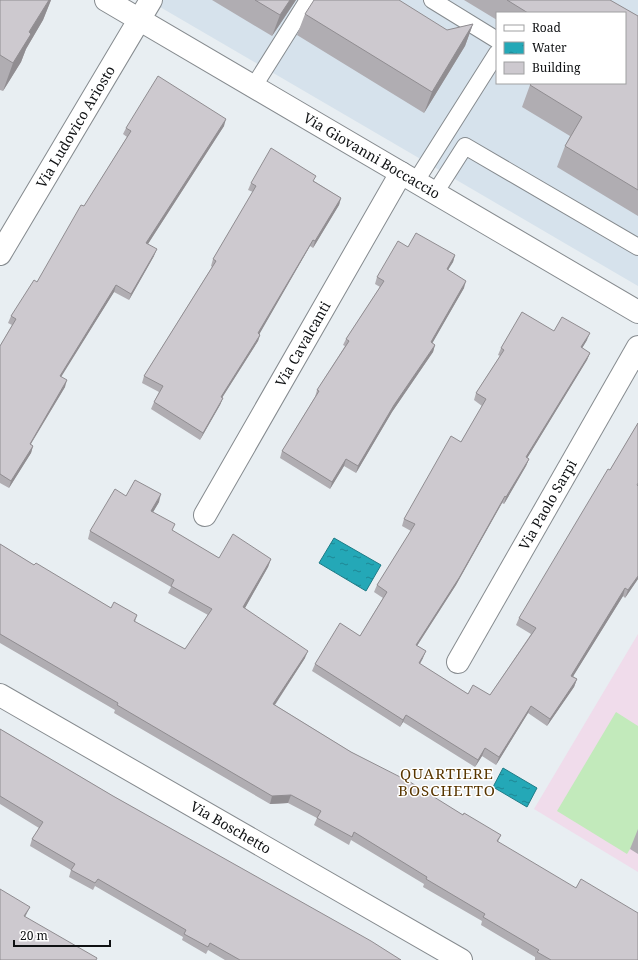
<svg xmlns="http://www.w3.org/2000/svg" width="638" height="960" font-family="'Noto Serif',serif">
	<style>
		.built { fill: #d6e2ec; fill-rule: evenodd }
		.education { fill: #f0dceb }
		.pitch { fill: #c2eabb }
		.water { fill: url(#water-ripples); stroke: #1e7b86 }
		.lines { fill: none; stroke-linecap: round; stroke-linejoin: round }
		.lane-casing { stroke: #868b8f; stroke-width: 18 }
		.street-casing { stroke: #868b8f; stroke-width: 24 }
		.lane { stroke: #fff; stroke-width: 16 }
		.street { stroke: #fff; stroke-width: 22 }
		.wall { fill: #b0adb2 }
		.shaded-wall { fill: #908d91 }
		.building { fill: #cdc9cf; stroke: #908d91 }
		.labels { text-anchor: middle; stroke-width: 3; stroke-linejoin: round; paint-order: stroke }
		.street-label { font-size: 14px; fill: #0f1113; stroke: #fff }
		.neighbourhood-label { font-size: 15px; letter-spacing: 1px; fill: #583600; stroke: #fff }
	</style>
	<defs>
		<pattern id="water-ripples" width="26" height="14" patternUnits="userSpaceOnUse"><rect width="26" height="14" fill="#24a8b7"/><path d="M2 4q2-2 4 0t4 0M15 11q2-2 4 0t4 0" fill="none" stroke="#1e8794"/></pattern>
	</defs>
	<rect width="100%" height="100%" fill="#e8eef2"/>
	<path class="built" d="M148,0H638V286ZM497,13H625V83H497Z"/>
	<path class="education" d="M638,634V872L534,809Z"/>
	<path class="pitch" d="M616,712L638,726V836L627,854L557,811Z"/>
	<path class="water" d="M334,538L381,565L366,591L319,563Z
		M503,768L537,788L527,807L493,787Z"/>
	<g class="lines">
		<defs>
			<path id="lane" d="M432,0L497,40
				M254,86L308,0
				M416,181L497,53
				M435,193L465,146L638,247"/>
			<g id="street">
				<path id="s1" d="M106,0L638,312"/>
				<path id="s2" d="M0,254L151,0"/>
				<path id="s3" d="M205,515L401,173"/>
				<path id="s4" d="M458,662L638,347"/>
				<path id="s5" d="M0,695L461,960"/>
			</g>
		</defs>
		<use href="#lane" class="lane-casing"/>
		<use href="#street" class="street-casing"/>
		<use href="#lane" class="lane"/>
		<use href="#street" class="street"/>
	</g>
	<path class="wall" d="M0,0H51L43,20L26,49L21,62L3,91L0,90Z
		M212,0H296L272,36Z
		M464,0H610L638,16V216L557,167L565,146L570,136L522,107L530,85L625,13H497V20Z
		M305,14L447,30L473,24L465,46L424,113L297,35Z
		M224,126L148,244L154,256L129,300L114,292L61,376L65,387L31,444L33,446L31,453L9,488L0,483V346L12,325L8,323L11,316L37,282L127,137L123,134L126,128Z
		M314,181L341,198L339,205L313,248L310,246L259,334L260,335L258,341L222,398H223L220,405L200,440L151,409L154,402L159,392L142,383L144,376L212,267L211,266L213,259L253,192L248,190L251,183Z
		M408,247L455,255L453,262L448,270L464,288L432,343L435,345L433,352L392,412L356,473L344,466L330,489L280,458L282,451L315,397L317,390L345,346L343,345L346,339L380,287L375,284L377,277Z
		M554,331L587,340L582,348L590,353L587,360L527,458L529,459L526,466L504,504L502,503L456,585L417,646L423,658L420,664L468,694L490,695L531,634L516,625L519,618L610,470L638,423V579L625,598L623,596L573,676L577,679L574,687L547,726L528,713L496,765L482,756L475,767L403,722L400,727L312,671L315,664L360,636L383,598L374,592L377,585L411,531L402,526L404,519L461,442L482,406L474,400L476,393L500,356L498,355L501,348Z
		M126,496L159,502L153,512L173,531L219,558L271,559L268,567L245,608L305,658L275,705L351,752L463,815L501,835L498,842L638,960H535V957L481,925L482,921L423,887L424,884L351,840L349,845L314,825L317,818L288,803L270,804L114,713L115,710L0,643V544L34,565L111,608L137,615L135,622L185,649L208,615L168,593L171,587L88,539L90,531Z
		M0,729L113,796L401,960H225L208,950L206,954L182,940L183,937L95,886L93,890L69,877L71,870L30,846L32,839L39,828L0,804Z
		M638,829V854L630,849Z"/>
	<path class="shaded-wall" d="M49,0H51L43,20L26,49L21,62L3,91L13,63L29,32Z
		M290,0H296L272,36L280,15Z
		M473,24L465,46L424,113L432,92Z
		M226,119L224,126L144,250L146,243Z
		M341,198L339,205L313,248L315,241Z
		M313,240L310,246L256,340L258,333Z
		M157,249L154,256L129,300L131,294Z
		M455,255L453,262L444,276L447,269Z
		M466,281L464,288L429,349L431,342Z
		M116,285L114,292L58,382L60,376Z
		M590,333L587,340L578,355L581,347Z
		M260,335L258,341L218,404L221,397Z
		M435,345L433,352L392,412L356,473L358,466L394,405Z
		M590,353L587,360L523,465L526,457Z
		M67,380L65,387L27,450L30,444Z
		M223,398L220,405L200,440L203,433Z
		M33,446L31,453L9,488L11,481Z
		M346,459L344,466L330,489L332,482Z
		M529,459L526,466L504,504L506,497Z
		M161,494L159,502L149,519L151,511Z
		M505,496L502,503L456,585L413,652L416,645Z
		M271,559L268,567L241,615L243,607Z
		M638,576V579L625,598L628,590Z
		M625,588L623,596L569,683L571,676Z
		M308,651L305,658L270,712L273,704Z
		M426,651L423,658L416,670L419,663Z
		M577,679L574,687L547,726L550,719Z
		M531,706L528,713L496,765L499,757Z
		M406,715L403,722L400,727L403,720Z
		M485,748L482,756L475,767L478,760Z
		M291,795L288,803L270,804L272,796Z
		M30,907L22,923L24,916Z"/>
	<path class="building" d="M0,0H49L29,32L31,34L13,63L0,55Z
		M255,0H290L280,15Z
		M314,0H399L447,30L473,24L432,92L305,14Z
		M507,0H610L638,16V190L565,146L582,117L530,85L532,83H625V13H528Z
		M158,76L226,119L146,243L157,249L131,294L116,285L60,376L67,380L30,444L33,446L11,481L0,474V346L16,319L11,316L34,280L37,282L81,205L84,206L131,131L126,128Z
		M271,148L316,176L313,181L341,198L315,241L313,240L258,333L260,335L221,397L223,398L203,433L154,402L163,386L144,376L216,261L213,259L256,186L251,183Z
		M416,233L455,255L447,269L466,281L431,342L435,345L394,405L358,466L346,459L332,482L282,451L319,391L317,390L349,341L346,339L384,281L377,277L398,241L408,247Z
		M522,312L554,331L562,317L590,333L581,347L590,353L526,457L529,459L506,497L505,496L459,578L416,645L426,651L419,663L468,694L473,685L490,695L536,628L519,618L608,469L610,470L638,423V483L637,485L638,486V576L628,590L625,588L571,676L577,679L550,719L531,706L499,757L485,748L478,760L406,715L403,720L315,664L340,623L360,636L387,592L377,585L415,524L404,519L451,436L461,442L486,399L476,393L504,350L501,348Z
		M135,480L161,494L151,511L175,524L172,530L219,558L233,534L271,559L243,607L308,651L273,704L351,752L410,782L463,815L464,813L501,835L497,841L576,888L581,879L638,913V960H551L537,952L539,950L483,917L485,914L426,879L427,877L354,832L352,837L317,818L321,811L291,795L272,796L117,705L118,703L0,634V544L34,565L36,563L111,608L114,602L137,615L134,621L185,649L212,609L171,586L174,580L90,531L115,489L126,496Z
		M0,729L113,796L371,941L401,960H240L210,943L208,947L184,934L186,930L98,879L95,883L71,870L75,864L32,839L43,822L0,796Z
		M0,889L30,907L24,916L97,958L96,960H0Z"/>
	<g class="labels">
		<g class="street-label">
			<text dy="5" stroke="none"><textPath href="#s2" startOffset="148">Via Ludovico Ariosto</textPath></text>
			<text dy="5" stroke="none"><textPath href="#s1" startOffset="308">Via Giovanni Boccaccio</textPath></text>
			<text dy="5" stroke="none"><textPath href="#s3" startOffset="197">Via Cavalcanti</textPath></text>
			<text dy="5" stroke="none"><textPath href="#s4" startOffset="181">Via Paolo Sarpi</textPath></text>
			<text dy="5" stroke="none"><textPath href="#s5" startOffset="266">Via Boschetto</textPath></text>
		</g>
		<g class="neighbourhood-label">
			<text x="447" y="779">QUARTIERE<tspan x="447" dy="17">BOSCHETTO</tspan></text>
		</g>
	</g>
	<rect x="496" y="12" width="130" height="72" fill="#ffffff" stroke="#9fa0a1"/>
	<rect x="504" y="25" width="20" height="6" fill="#ffffff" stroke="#9fa0a1"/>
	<text x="532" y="32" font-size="12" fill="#0f1113">Road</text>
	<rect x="504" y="42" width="20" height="12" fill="url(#water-ripples)" stroke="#9fa0a1"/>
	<text x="532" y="52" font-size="12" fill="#0f1113">Water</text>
	<rect x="504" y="62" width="20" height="12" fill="#cdc9cf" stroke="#9fa0a1"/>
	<text x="532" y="72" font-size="12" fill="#0f1113">Building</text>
	<path d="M14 940v6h96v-6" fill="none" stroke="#0f1113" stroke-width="2"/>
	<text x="20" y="940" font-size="12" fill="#0f1113" stroke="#ffffff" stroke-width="3" paint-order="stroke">20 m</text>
</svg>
